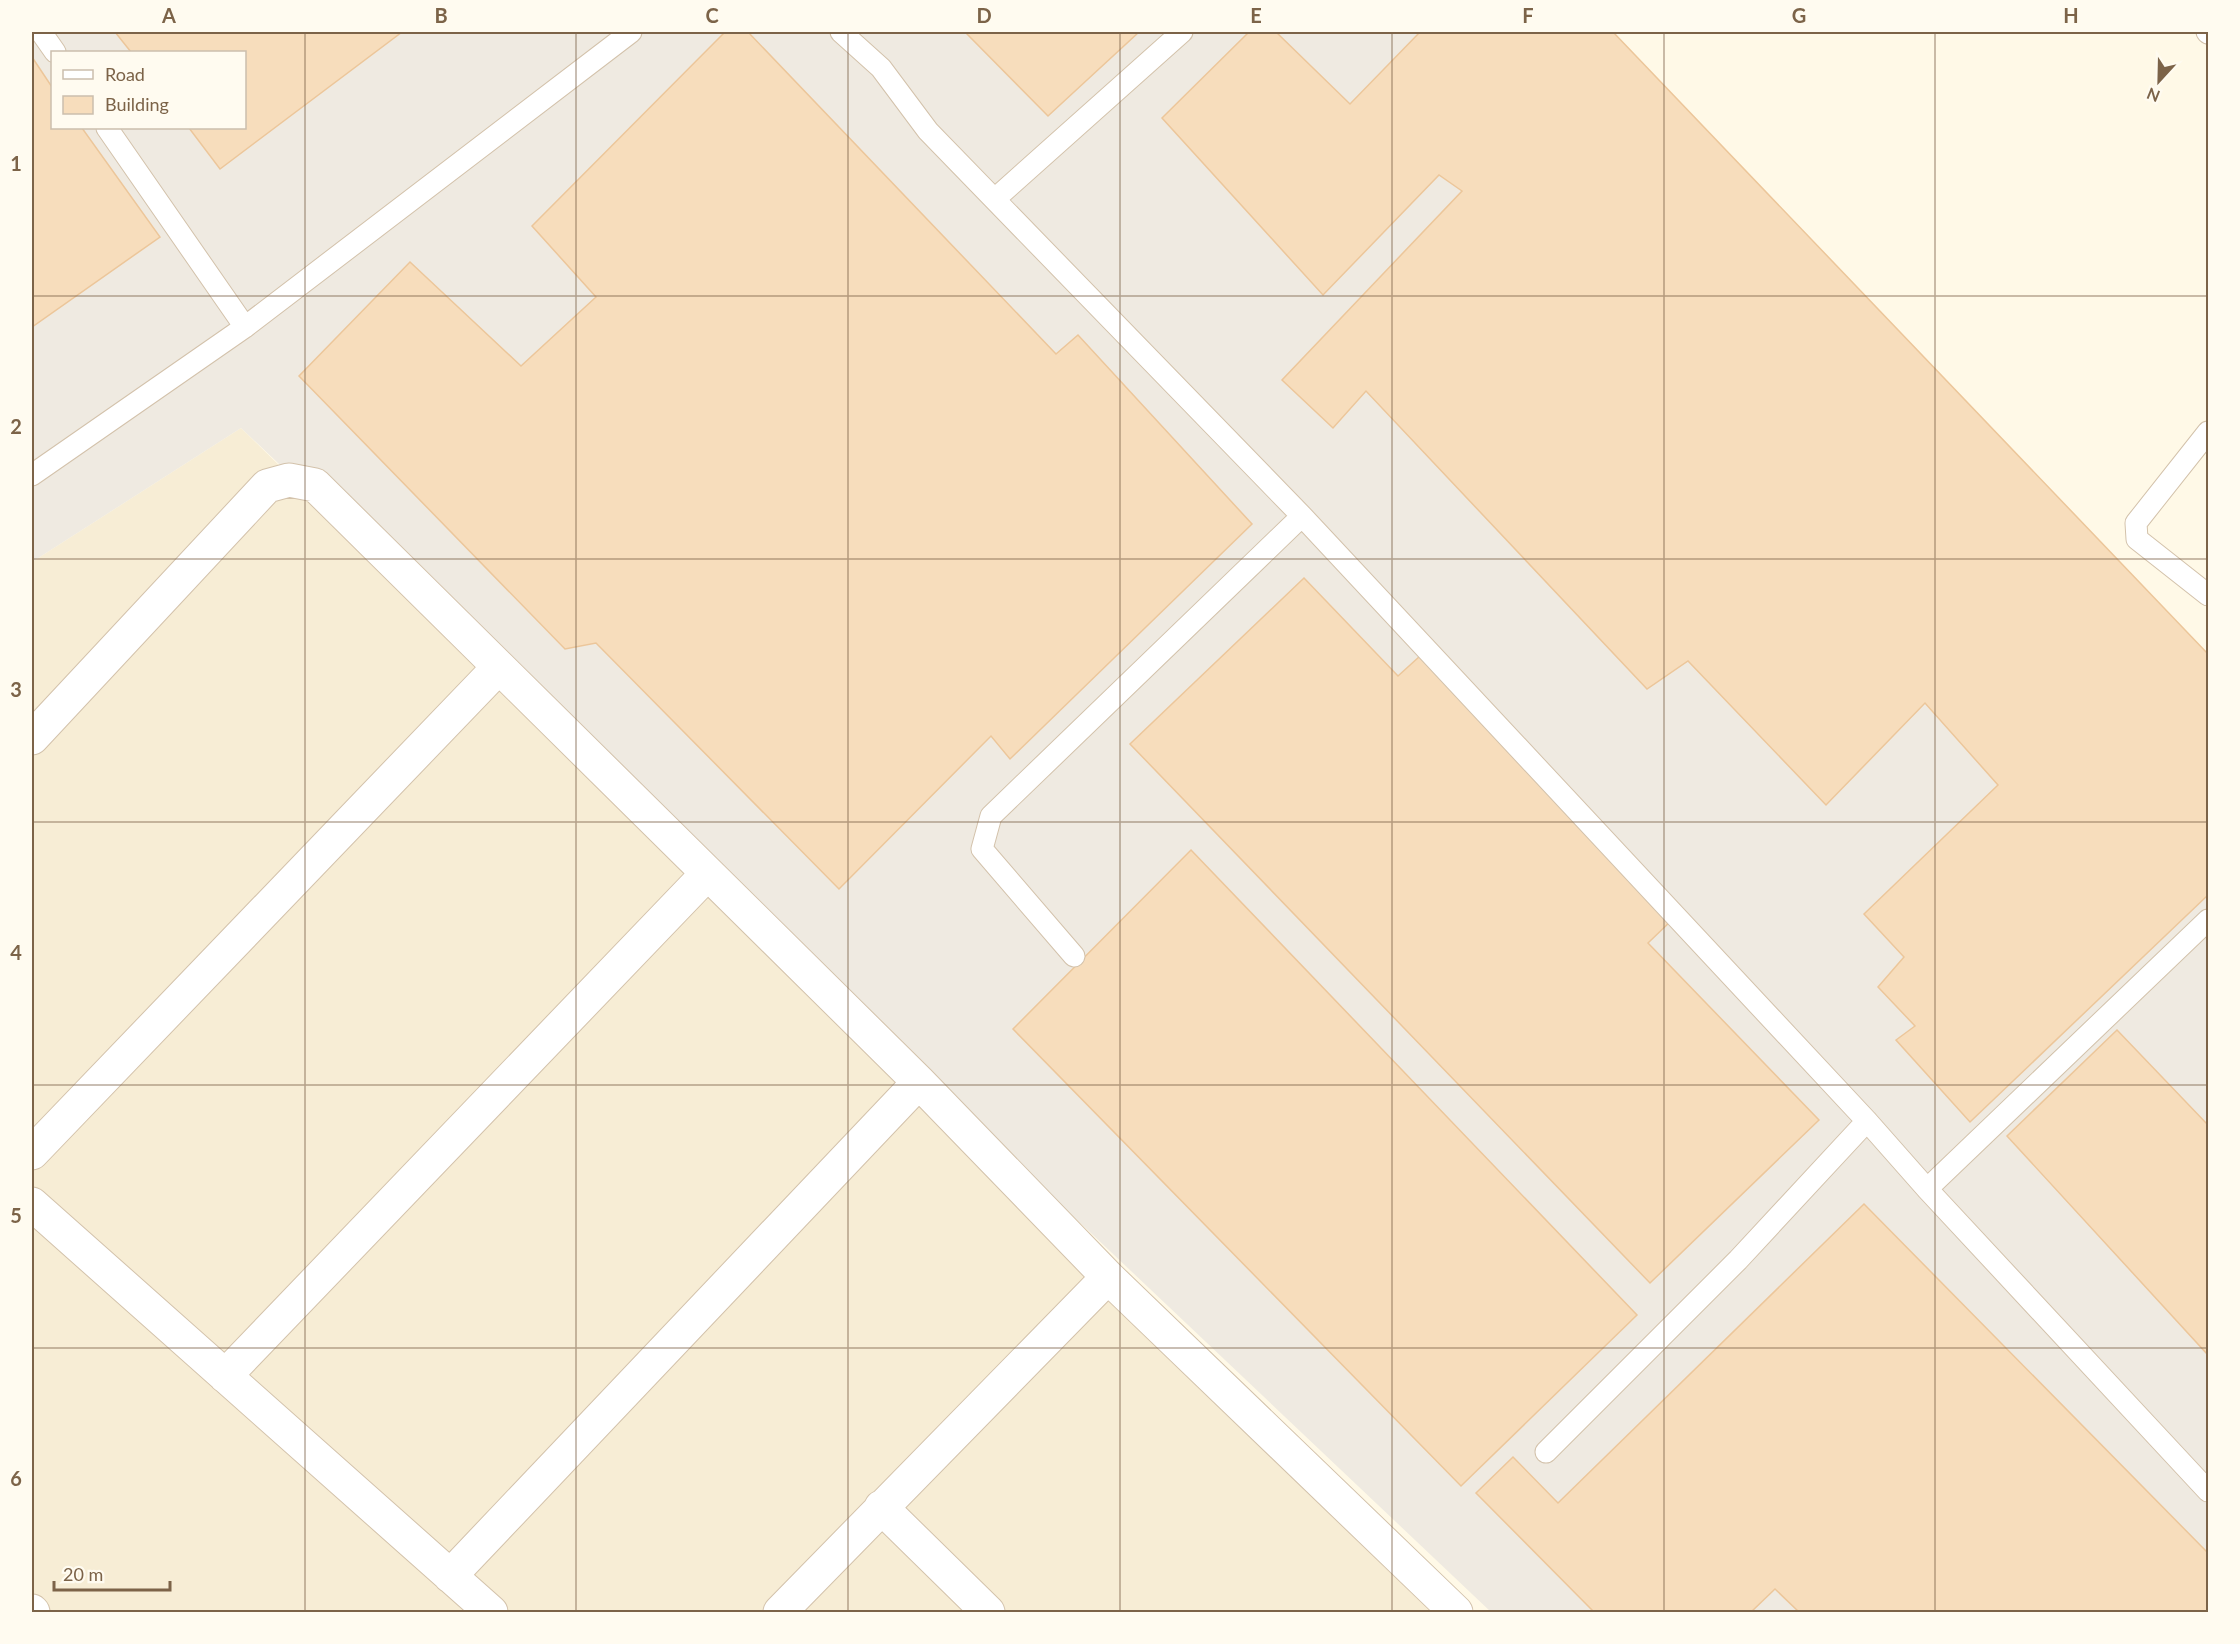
<svg xmlns="http://www.w3.org/2000/svg" width="2240" height="1644" font-family="Lato,sans-serif">
	<style>
		.residential { fill: #f7edd5 }
		.industrial { fill: #efeae1; fill-rule: evenodd }
		.building { fill: #f7ddbc; stroke: #ecc69a; stroke-width: 1.5 }
		.lines { fill: none; stroke-linecap: round; stroke-linejoin: round }
		.lane-casing { stroke: #d3c2ab; stroke-width: 23 }
		.street-casing { stroke: #d3c2ab; stroke-width: 35 }
		.lane { stroke: #fff; stroke-width: 21 }
		.street { stroke: #fff; stroke-width: 33 }
		.grid { fill: none; stroke: #7c6348; stroke-width: 1.5; stroke-opacity: 0.55 }
		.neatline { fill: none; stroke: #7c6348; stroke-width: 2 }
		.grid-label { font-size: 20px; text-anchor: middle; font-weight: bold; fill: #7c6348 }
	</style>
	<rect width="100%" height="100%" fill="#fff9e7"/>
	<path class="residential" d="M241,428L1108,1277L1472,1612H32V562Z"/>
	<path class="industrial" d="M32,32H1592L2208,722V1612H1491L241,428L32,562ZM52,52H244V128H52Z"/>
	<path class="building" d="M115,32H402L220,169L189,128H244V52H131Z
		M725,32H748L1056,354L1078,335L1252,524L1010,759L991,736L839,889L596,643L565,649L299,376L410,262L521,366L596,297L532,226Z
		M969,32H1139L1048,116L967,34Z
		M1249,32H1276L1350,104L1420,32H1613L2208,654V895L1970,1122L1896,1040L1915,1026L1878,987L1904,957L1864,914L1998,785L1925,703L1826,805L1688,661L1647,689L1366,391L1333,428L1282,380L1462,191L1439,175L1323,295L1162,118Z
		M32,57L52,87V128H82L160,237L32,327Z
		M1304,578L1398,676L1420,656L1673,919L1648,943L1819,1120L1650,1283L1130,744Z
		M1191,850L1637,1315L1461,1486L1013,1029Z
		M2117,1030L2208,1125V1355L2007,1136Z
		M1864,1204L2208,1553V1612H1799L1775,1589L1751,1612H1594L1476,1493L1513,1457L1558,1503Z"/>
	<g class="lines">
		<defs>
			<path id="lane" d="M41,32L55,52
				M841,32L881,68L928,131L1302,516L1867,1121L1927,1189L2208,1491
				M2207,32L2208,33
				M107,128L245,327
				M996,198L1182,32
				M2208,432L2136,523L2137,539L2208,595
				M32,475L245,327L631,32
				M1074,956L982,849L991,816L1302,516
				M1927,1189L2208,920
				M1546,1452L1738,1260L1867,1121"/>
			<path id="street" d="M32,738L267,486L289,480L315,485L919,1082L1108,1277L1456,1612
				M32,1153L498,668
				M32,1204L491,1612
				M225,1376L706,875
				M881,1507L988,1612
				M450,1576L919,1082
				M32,1611L33,1612
				M780,1612L1108,1277"/>
		</defs>
		<use href="#lane" class="lane-casing"/>
		<use href="#street" class="street-casing"/>
		<use href="#lane" class="lane"/>
		<use href="#street" class="street"/>
	</g>
	<path class="grid" d="M305,32V1612M576,32V1612M848,32V1612M1120,32V1612M1392,32V1612M1664,32V1612M1935,32V1612M32,296H2208M32,559H2208M32,822H2208M32,1085H2208M32,1348H2208"/>
	<rect width="2240" height="1644" fill="none" stroke="#fffbf0" stroke-width="66"/>
	<rect x="51" y="51" width="195" height="78" fill="#fffbf0" stroke="#cbbead" stroke-width="1.5"/>
	<rect x="63" y="70" width="30" height="9" fill="#ffffff" stroke="#cbbead" stroke-width="1.5"/>
	<text x="105" y="81" font-size="18" fill="#7c6348">Road</text>
	<rect x="63" y="96" width="30" height="18" fill="#f7ddbc" stroke="#cbbead" stroke-width="1.5"/>
	<text x="105" y="111" font-size="18" fill="#7c6348">Building</text>
	<g transform="translate(2159 81) rotate(202)" stroke="#fffbf0" stroke-width="4.5" paint-order="stroke">
	<path d="M0-4.5L10 22L0 15L-10 22Z" fill="#7c6348"/>
	<text y="-9" font-size="16" font-weight="bold" text-anchor="middle" fill="#7c6348">N</text>
	</g>
	<path d="M54 1581v9h116v-9" fill="none" stroke="#7c6348" stroke-width="3"/>
	<text x="63" y="1581" font-size="18" fill="#7c6348" stroke="#fffbf0" stroke-width="4.5" paint-order="stroke">20 m</text>
	<rect x="33" y="33" width="2174" height="1578" class="neatline"/>
	<g class="grid-label">
		<text x="169" y="23">A</text>
		<text x="441" y="23">B</text>
		<text x="712" y="23">C</text>
		<text x="984" y="23">D</text>
		<text x="1256" y="23">E</text>
		<text x="1528" y="23">F</text>
		<text x="1799" y="23">G</text>
		<text x="2071" y="23">H</text>
		<text x="16" y="171">1</text>
		<text x="16" y="434">2</text>
		<text x="16" y="697">3</text>
		<text x="16" y="960">4</text>
		<text x="16" y="1223">5</text>
		<text x="16" y="1486">6</text>
	</g>
</svg>
